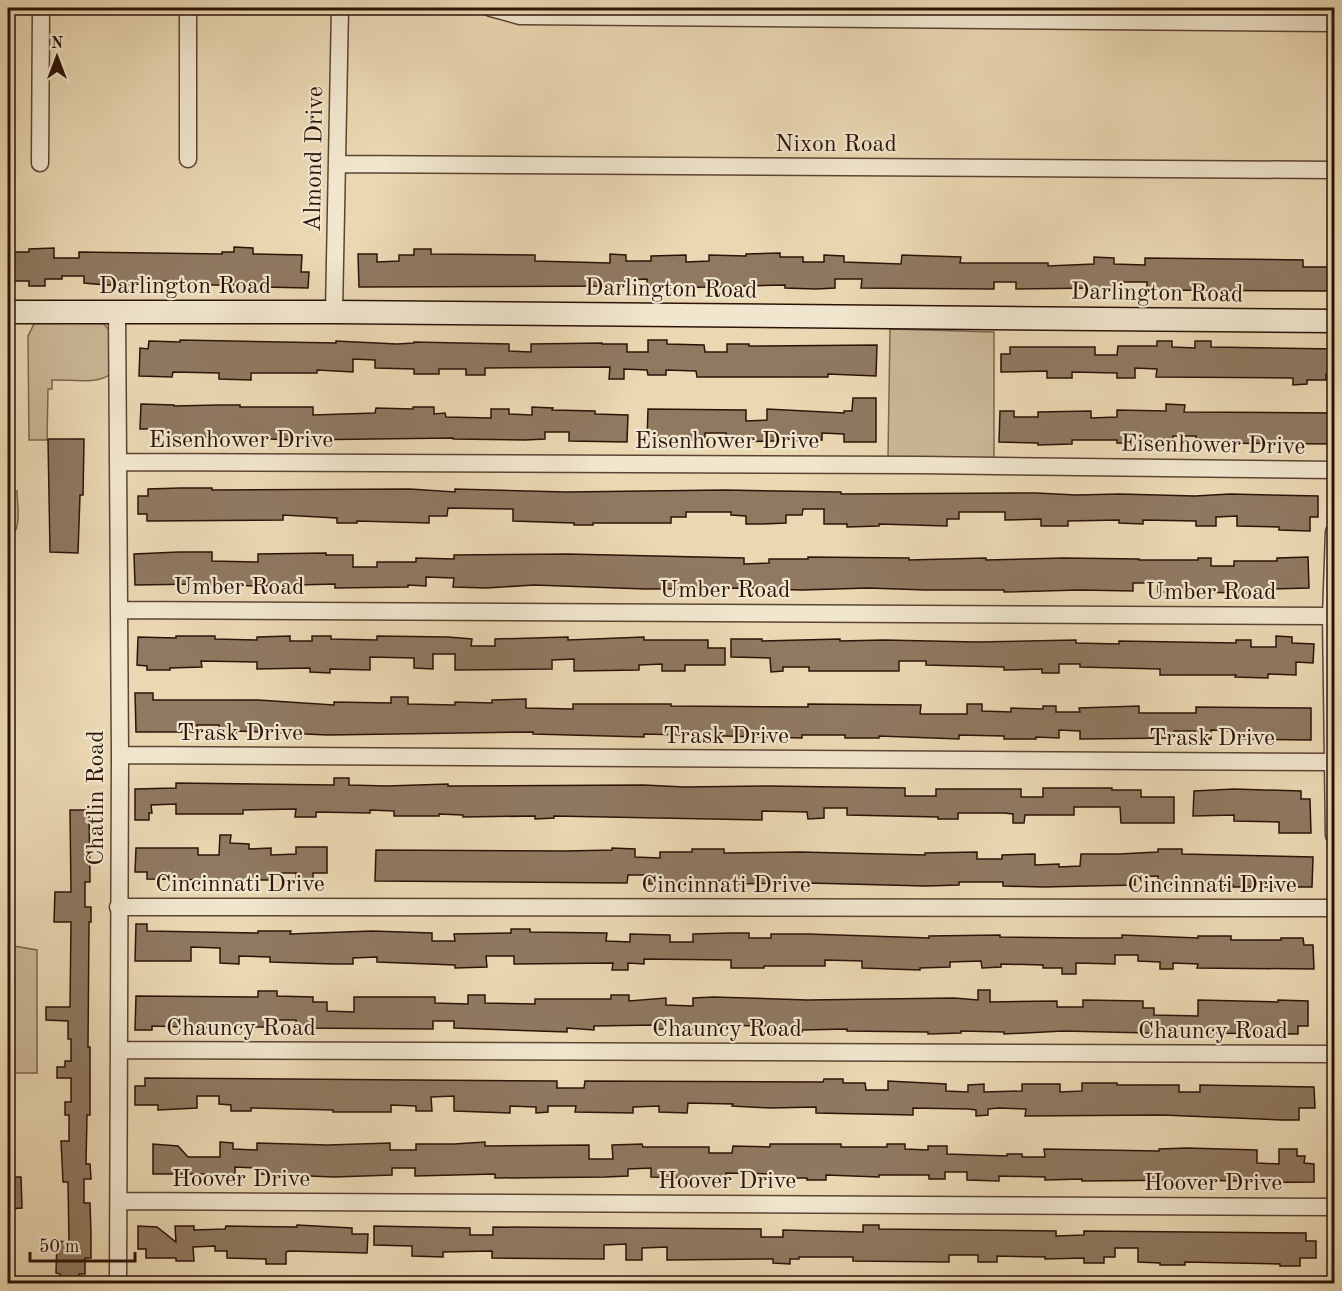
<svg xmlns="http://www.w3.org/2000/svg" width="1342" height="1291" font-family="'Old Standard TT',serif">
	<style>
		.green { fill: #cab796; stroke: #7c654f; stroke-width: 1.5 }
		.building { fill: #8f7961; stroke: #2d1308; stroke-width: 1.5 }
		.lines { fill: none; stroke-linecap: round; stroke-linejoin: round }
		.street-casing { stroke: #5c4433; stroke-width: 19 }
		.secondary-casing { stroke: #2d1308; stroke-width: 25 }
		.street { stroke: #f1e6ce; stroke-width: 16 }
		.secondary { stroke: #f1e6ce; stroke-width: 22 }
		.labels { text-anchor: middle; stroke-width: 4.5; stroke-linejoin: round; paint-order: stroke }
		.street-label { font-size: 24px; fill: #2d1308; stroke: #f1e6ce }
	</style>
	<rect width="100%" height="100%" fill="#ead8b3"/>
	<filter id="stains"><feTurbulence type="fractalNoise" baseFrequency=".00333" numOctaves="4"/><feColorMatrix values="0 0 0 0 .2 0 0 0 0 .09 0 0 0 0 .02 0 0 0 .5 -.17"/></filter>
	<radialGradient id="worn" r=".72"><stop offset=".6" stop-color="#630" stop-opacity="0"/><stop offset="1" stop-color="#630" stop-opacity=".3"/></radialGradient>
	<path class="green" d="M35,322H102L110,331V374C99,385 68,379 52,380V389H48L47,440H29L28,336Z
		M890,329L994,332V459L888,457Z
		M8,491H17C17,505 23,532 8,538Z
		M8,945L37,950V1073H8Z"/>
	<path class="building" d="M234,247L253,248V254L302,255L301,272H309L308,288L263,287V285H183V281H139V285H106L84,283V276H62V279H45V286H29V281H8V252H29V249L54,248V258H79V252L222,254V252H234Z
		M414,249H431V254L535,255V261L610,263V254L626,255V261H651V256L686,255V262L709,261V255L746,256V254L780,253V257H803V262H824V255L844,256V262L901,264L902,255L961,257L960,263H1048V266L1094,264V257L1114,258V264L1145,265V258L1303,260V267H1335V291L1147,290V282H1116V290H1094V288L1016,289V282H994V289L861,288L862,279H835V288L816,289L785,288V285L670,288L669,286H647V279L625,280V286L359,287L358,254H377V262L399,261V255H414Z
		M180,340L336,343V341L397,344L414,343V342L509,344V351L531,352V344L602,343V344H627V352H648V340H667V344L704,345L705,352H727V344H749V346L877,345L876,376L828,374V377H697L696,371L666,370V375H648L647,370L624,369V379H609L610,367L485,368V375H466V369H439V374H414V369L375,368V360L353,359V372L317,370V373H251V380L219,379V373L173,372L172,377L139,376L140,348L148,349L149,341L180,342Z
		M1157,341H1172V347L1195,348V341H1211V347L1335,349V374H1326V380H1307V384L1293,385V378L1156,377L1157,369L1135,368V378H1117V373L1072,372V378H1047V371L1001,372V354H1010V347H1095V355H1117L1118,346H1157Z
		M853,398H876V442H844V434L822,433V440L726,442V433H705V440L647,441L648,409L746,410V421L767,420V409L844,413V411H852Z
		M141,404L174,405V406L219,405H240V407H313V415L375,413L376,408L413,409V407H434V414L445,413L446,417L491,418V409H509V414L532,415V407L553,408L552,410L595,411V414L628,415L627,442L569,441V432H545V439L525,440L453,439V438L296,440L218,437H161V429H140Z
		M1166,404L1185,405L1184,412L1335,413V444L1196,443V436H1173V444L1117,443V440H1072V444L1038,445V443L999,442L1000,411H1014V417H1038V412L1091,411V418L1117,417V410L1166,411Z
		M48,439H84L83,495H80L78,553L50,552Z
		M180,488H212V490L410,489L455,492V489L567,492L724,490L841,492V494L1036,493L1076,495L1120,494L1195,496L1230,494L1318,496V517H1310V531L1279,530V527L1237,526V516L1216,517V526H1196V521L1143,520V524L1119,523V520L1068,521V526H1041V519L1005,520V512H959V519H947V526L879,524V526L847,527V524H824V509H803L802,515H786V523L763,524H746V516L731,515V512H686V517H671V523H593V525H574V523L513,521V509L448,508L447,516H429V523L357,521V523H337V518L283,515V520L147,521V514H138V496H148V489Z
		M179,552H212V561L258,562V554L326,553V555H353V567H377V562H416V558L454,559V555L567,554L744,558V564L769,563V559H808V557L909,558V560L986,558V560L1063,558L1139,559V560H1198V558H1211V566H1234V561H1277V558L1308,557L1309,588L1270,589V593L1158,592V583H1133V591L1080,590L1004,592V590H926L868,588L802,590L769,589V588L645,589L534,585L486,588L453,587L454,578L426,577V586L408,585V587L335,588V584L258,586L201,584L135,585L134,554Z
		M176,636H215V639L257,640V637L290,636V641H312V636H331V639L377,640V636L448,637L472,639L471,646H495V639L568,637V640L644,637V640H708V648H725V665H685V671H662V664L639,665V670L574,671V659L552,660V669L455,670V654H433V669L414,668V658L370,657V670L330,669V673L310,672V668L257,669V662L201,661L202,667L170,668V670H147V666L137,665L138,637L176,638Z
		M1276,636L1292,637V643L1314,644L1313,663L1296,662V675L1268,674V678L1235,677L1236,675H1160V669L1080,667V664H1059V673H1042V669L1004,670V667L926,665V661H899V671H809V667H783V671L771,672L770,658L731,657V639H762V641L840,639V641L884,640L976,642L1076,640V643L1119,644V641L1236,643V640H1251V647H1276Z
		M135,693H153V700H258L334,705V702L391,703V697H408V704L455,705V702L492,703V700L526,699V708L573,709V704H671V706L808,707V704L921,705L920,714H967V704H982V711L1011,712V708L1043,709V706H1056V712H1080L1079,708L1139,706V713H1196V707L1311,708V740L1233,739L1234,731L1211,730V739L1195,738V731H1174V738L1080,739V731L1059,730V738L1036,737V739H1004V736L959,735V739L879,736V738H845V735H802V738L644,734V737L533,734V732L328,735L236,731V733H219V725H197V732H136Z
		M334,778H349V785L387,786L448,784V786L644,785L684,787L770,786L905,788V796H936V789H1021V797H1043V788H1112V790H1141V797H1174V823H1121L1120,807H1074V815H1025L1024,823H1013V814L1004,813H958V819H938V817L847,815V808H824V818L808,819L807,812L762,811V820L554,816V818L535,819V816L463,817V815L439,814V816H394V811L370,810V813L316,812V817H295L296,809L243,810V814H176V804L151,805L152,813H149V820H135V789L176,788V783L334,785Z
		M1234,789L1301,791V799H1310L1311,833H1279V822L1234,821V815L1193,816L1194,791Z
		M70,810H89L90,882H85V907H91V922H89L88,1047H90V1115H87L86,1164H90L91,1179H84V1203H90L91,1234V1258H85V1274H79V1284H60V1274L56,1273L57,1241L69,1242L68,1182H63L61,1141H69V1115H65V1102H71V1078H57V1067H65V1061H71V1039H68V1021L46,1020V1007H70L71,922H54L55,892H71Z
		M220,835H231L230,843L249,844V849L271,848V855L296,854V847H327V873H313V880H296V873H274V880H248V883L218,882V880L147,879V872H135L136,848H198V855H219Z
		M612,848L635,849V857L660,858V852H692V849H724V853L800,852L925,855V853L977,852V859H1002V855L1035,854V865L1059,864V867L1080,866L1081,854H1119L1158,852V849H1182V854L1313,857L1312,887H1233V885L1158,887V876L1135,877V885L1043,887L1003,886V882H959V885L926,886L808,883L731,884V881H687V884H649V875H628L627,883L375,881L376,850L566,851L612,850Z
		M136,924H147V931L258,933V931H291L290,934L372,931L432,933V941H455L454,934L511,933V929H530V932L607,933L606,941L630,942V934L670,935V942H693V934L731,933H749V938H771V934H808L929,938V936L1000,935V937L1083,938H1122V935L1198,938V936H1231V940H1281V938H1303L1304,945H1313L1314,969L1197,968L1198,964L1173,963V969H1160V962L1138,961V955H1115V964L1076,963V974H1062V968H1043V965L1001,964V967L982,968L981,961L950,962V967L920,968V970L862,968V961L825,960V966H764V968H731V960L644,959V964L628,963V970H612L613,963L514,964V956H486L487,967L455,968V965L377,962V957L353,958V964H334L270,962V957L239,956V964L220,963V948L191,947V961H135Z
		M978,990H990V1002L1057,1001V1007H1083V1000L1143,1001V1008H1154V1015L1198,1016V1000L1278,1002V1000L1308,1001V1026H1298V1034L1192,1033V1034L1063,1031L1004,1034V1032L961,1031V1033L928,1034V1032L847,1031V1029L802,1030V1032H769V1026L714,1025V1030L653,1029L654,1025L594,1026V1030L567,1028V1032L454,1028V1021H433V1029L296,1028V1020H269V1027H250V1029L152,1026V1030H135L136,996L258,997V991H277V996L313,997V1002H327V1011L354,1012V997H435V1003L468,1004V995H485V1003L535,1004V999H611V995H629V1001L666,998V1005L693,1006V998L714,997L808,1000L954,998L978,1000Z
		M145,1078L557,1081V1088H584L585,1081L823,1082L824,1079H843V1083H865L866,1090H888V1081L946,1084V1091L968,1092V1085L984,1084V1092L1022,1091V1084H1060V1092L1082,1091V1083H1117V1085H1179V1092H1200V1085L1314,1087L1315,1108H1299V1120H1282L1162,1115L1025,1116L1026,1109L999,1108L988,1109V1115L976,1116V1110L968,1109L913,1108V1115L816,1113V1107L770,1108L732,1106L733,1104L688,1103L687,1113L659,1112V1106L633,1107V1113L575,1112L576,1106H548V1112L536,1113V1107L510,1106V1113L454,1111V1096L431,1097L432,1111H416V1106L391,1105V1112H333V1110L251,1108V1111H231V1105L219,1104V1096H197V1108L158,1110V1105H135V1086H145Z
		M220,1142L233,1143V1149L257,1150V1143L328,1145L390,1143V1150H416V1144H454L485,1142V1146L589,1145V1159H613L612,1145L642,1144L643,1147H709V1153H732L733,1146L770,1147V1144H841V1147H887V1144H905V1149L928,1150V1146H947V1154L1007,1156V1154H1022V1157H1045L1044,1149L1159,1151V1149L1187,1148L1257,1150V1163L1279,1164V1149H1297V1156H1305L1304,1163L1314,1164V1182L1239,1183V1181L1191,1180L1082,1181V1179L1045,1180V1177L999,1176V1181L967,1180V1172H945V1179H929V1175H879V1177L826,1175V1180H807V1178H770V1174L726,1173V1179L692,1178L651,1177V1168L628,1169V1176L605,1177L495,1178V1174L415,1176V1168H392V1175L334,1177L257,1174V1168L235,1167V1174H153V1144L178,1146L188,1157H220Z
		M8,1177H21L22,1208L8,1209Z
		M297,1225L352,1228V1234H368L367,1253L289,1251L286,1252V1264H266V1259L227,1258V1251H215V1246L193,1247L194,1261H176V1258H146V1249H138V1226L157,1227L176,1242L175,1226H194V1230L225,1229L226,1226L297,1227Z
		M863,1225H879V1229L1056,1231V1236L1084,1235V1231L1306,1233V1241H1316V1258H1300V1266H1280V1264L1185,1262V1265H1160V1263L1138,1262V1248H1115V1257H1104V1263H1084V1258L1045,1259V1257L997,1256V1262H978V1255H949V1262L853,1261V1257H799V1259H790V1264L773,1263V1259L667,1260V1247L642,1248V1260H626V1244L604,1245V1259L492,1258V1251L443,1252V1257L412,1256V1246L374,1245V1226L470,1228V1235H493V1227L761,1229V1237H783V1230L863,1232Z"/>
	<g class="lines">
		<defs>
			<path id="street" d="M491,8L520,16L1334,23
				M188,159V8
				M40,163L41,8
				M338,164L1334,170
				M117,312L120,755L118,1284
				M334,312L340,8
				M119,462L919,465L1334,470
				M1334,532L1331,616L1334,835
				M119,610L1331,616
				M120,755L1332,762
				M118,907L1334,908
				M119,1050L1334,1054
				M119,1201L1334,1207"/>
			<path id="secondary" d="M8,312H334L1334,321"/>
		</defs>
		<use href="#street" class="street-casing"/>
		<use href="#secondary" class="secondary-casing"/>
		<use href="#street" class="street"/>
		<use href="#secondary" class="secondary"/>
	</g>
	<g class="labels">
		<g class="street-label">
			<text x="836" y="151">Nixon Road</text>
			<text transform="translate(313 159) rotate(-89)" y="8">Almond Drive</text>
			<text x="185" y="293">Darlington Road</text>
			<text transform="translate(671 288) rotate(1)" y="8">Darlington Road</text>
			<text transform="translate(1157 292) rotate(1)" y="8">Darlington Road</text>
			<text x="241" y="447">Eisenhower Drive</text>
			<text x="727" y="448">Eisenhower Drive</text>
			<text transform="translate(1213 444) rotate(1)" y="8">Eisenhower Drive</text>
			<text x="239" y="594">Umber Road</text>
			<text x="725" y="597">Umber Road</text>
			<text x="1211" y="599">Umber Road</text>
			<text x="240" y="740">Trask Drive</text>
			<text x="726" y="743">Trask Drive</text>
			<text x="1212" y="745">Trask Drive</text>
			<text transform="translate(95 798) rotate(-90)" y="8">Chatlin Road</text>
			<text x="240" y="891">Cincinnati Drive</text>
			<text x="726" y="892">Cincinnati Drive</text>
			<text x="1212" y="892">Cincinnati Drive</text>
			<text x="241" y="1035">Chauncy Road</text>
			<text x="727" y="1036">Chauncy Road</text>
			<text x="1213" y="1038">Chauncy Road</text>
			<text x="241" y="1186">Hoover Drive</text>
			<text x="727" y="1188">Hoover Drive</text>
			<text x="1213" y="1190">Hoover Drive</text>
		</g>
	</g>
	<rect width="1342" height="1291" fill="none" stroke="#ead8b3" stroke-width="30"/>
	<rect x="9" y="9" width="1324" height="1273" fill="none" stroke="#2d1308" stroke-width="3"/>
	<rect x="15" y="15" width="1312" height="1261" fill="none" stroke="#2d1308" stroke-width="1.5"/>
	<g transform="translate(57 57)" stroke="#f1e6ce" stroke-width="4.5" paint-order="stroke">
	<path d="M0-4.5L10 22L0 15L-10 22Z" fill="#2d1308"/>
	<text y="-9" font-size="16" font-weight="bold" text-anchor="middle" fill="#2d1308">N</text>
	</g>
	<path d="M30 1252v9h105v-9" fill="none" stroke="#2d1308" stroke-width="3"/>
	<text x="39" y="1252" font-size="18" fill="#2d1308" stroke="#f1e6ce" stroke-width="4.5" paint-order="stroke">50 m</text>
	<rect width="100%" height="100%" filter="url(#stains)"/>
	<rect width="100%" height="100%" fill="url(#worn)"/>
</svg>
